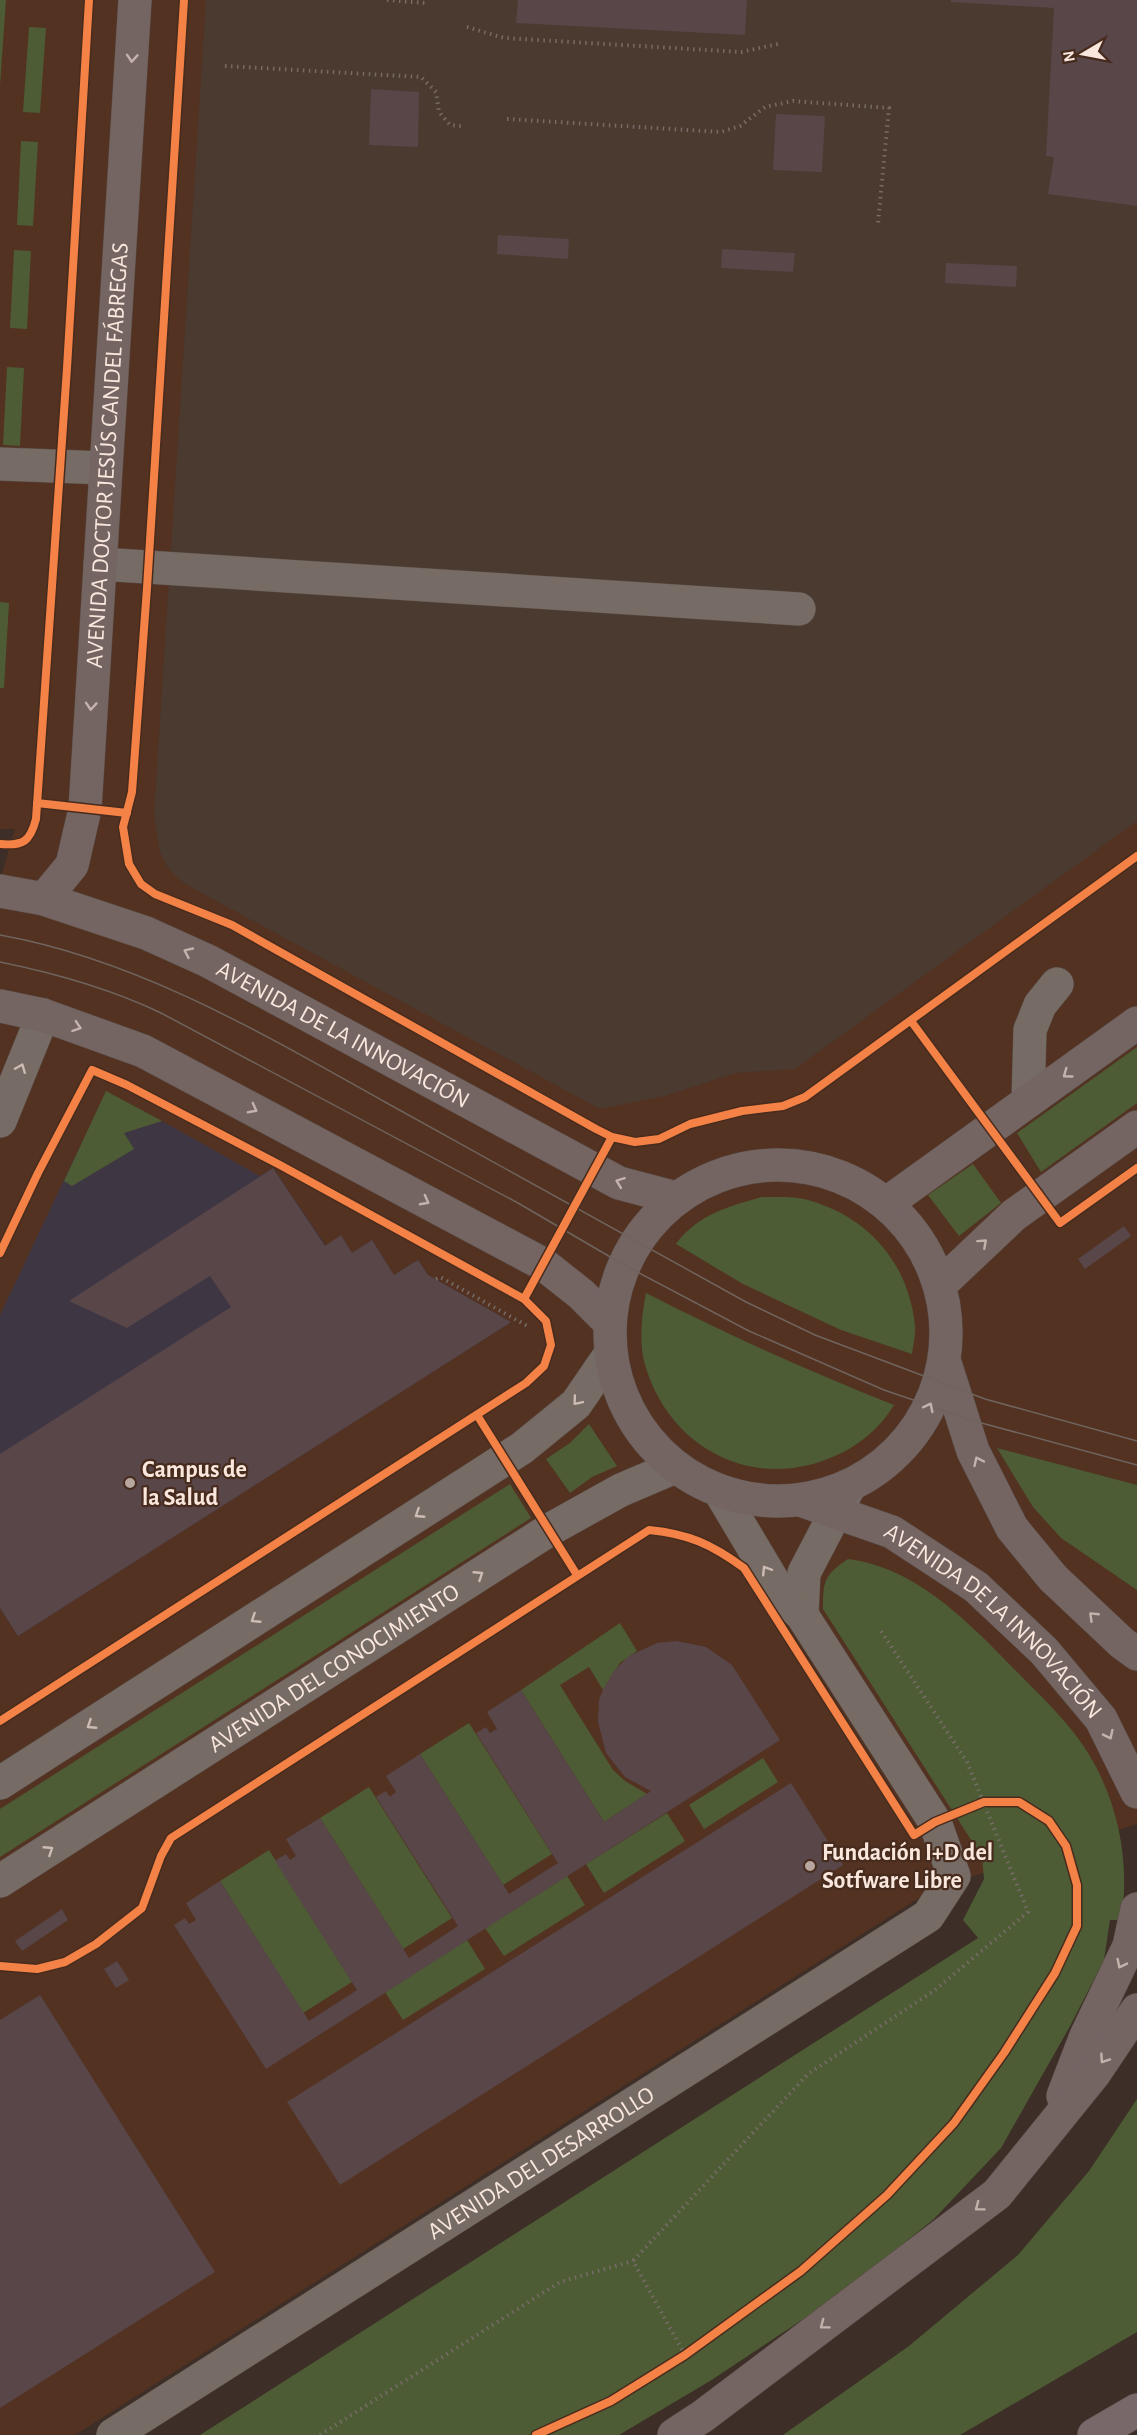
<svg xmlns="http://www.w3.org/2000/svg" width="1137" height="2435" font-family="'Alegreya Sans',sans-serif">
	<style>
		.built { fill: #533222 }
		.education { fill: #3e3643 }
		.medical { fill: #4a3a2f }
		.green { fill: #4d5c34 }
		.building { fill: #584649 }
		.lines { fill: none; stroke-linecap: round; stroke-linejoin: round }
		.minor-casing { stroke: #594d46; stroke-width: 34 }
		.major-casing { stroke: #594d46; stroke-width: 34 }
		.highway-casing { stroke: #594d46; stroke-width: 34 }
		.path { stroke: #776c67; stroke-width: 4; stroke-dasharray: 1.5 4.5; stroke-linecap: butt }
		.minor { stroke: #776b65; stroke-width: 33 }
		.major { stroke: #746462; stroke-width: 33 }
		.highway { stroke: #79686a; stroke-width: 33 }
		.tram { stroke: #6f645e; stroke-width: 1.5 }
		.cycleway-casing { stroke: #472b1d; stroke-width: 11 }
		.cycleway { stroke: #f48246; stroke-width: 8 }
		.oneway { stroke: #c4b3ac }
		.oneway2 { stroke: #ccbcb3 }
		.poi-dot { fill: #b7a69d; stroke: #472b1d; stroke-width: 2 }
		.labels { text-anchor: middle; stroke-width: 4.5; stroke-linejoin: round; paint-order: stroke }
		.street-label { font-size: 24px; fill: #f9e7dd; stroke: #472b1d }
		.poi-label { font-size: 24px; font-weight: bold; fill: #f9e7dd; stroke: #472b1d; text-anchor: start }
	</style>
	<rect width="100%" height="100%" fill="#3d2e27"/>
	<path class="built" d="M0,0H1137V1824L933,1889L75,2435H0V880L15,829H0Z"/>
	<path class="education" d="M162,1121L260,1176L273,1168L326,1246L341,1235L352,1253L372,1240L394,1275L418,1260L428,1275L511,1322L18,1636L0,1608V1315L83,1140L123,1133Z"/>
	<path class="medical" d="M206,0H1137V821L795,1069L736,1073L665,1096L600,1109L187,885L176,877L166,865L160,852L154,815Z"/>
	<path class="green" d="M0,0H6L0,85Z
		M29,27L46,28L40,113L23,112Z
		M21,141L38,142L33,226L17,225Z
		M14,250L31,251L27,329L10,328Z
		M7,367L24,368L20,446L3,445Z
		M0,602L9,603L4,688H0Z
		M1137,1047V1103L1041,1172L1017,1133Z
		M106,1091L162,1121L124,1133L134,1149L72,1186L64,1181Z
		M973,1164L1001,1203L959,1236L928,1195Z
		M762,1197C777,1197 795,1196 808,1200C869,1217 909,1264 915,1326C916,1335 913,1345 912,1354L841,1330L743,1284L676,1244C697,1215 729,1206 762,1197Z
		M646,1293C728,1335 808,1371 894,1405C881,1427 860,1445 837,1455C754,1494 667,1448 644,1361C639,1340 642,1313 646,1293Z
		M589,1424L617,1466L592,1477L570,1493L546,1459L570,1443Z
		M997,1448L1137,1485V1590L1061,1538L1033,1507Z
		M510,1484L531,1518L0,1857V1809Z
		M848,1559C920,1568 974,1628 1022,1677C1049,1704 1077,1731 1095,1765C1120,1811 1130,1869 1121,1920H1110L1104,1960L1069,2028L1001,2148L934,2219L838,2296L710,2381L619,2435H200L978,1938L963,1920L984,1879L982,1857L823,1609C823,1581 824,1575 848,1559Z
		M620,1623L637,1651L620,1663L603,1690L589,1667L560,1685L613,1770L625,1781L647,1794L604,1822L521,1690Z
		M469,1723L552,1854L503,1885L420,1754Z
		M763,1758L778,1782L704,1829L689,1805Z
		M369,1787L452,1918L403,1949L320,1818Z
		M667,1813L685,1841L604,1893L586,1864Z
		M269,1850L352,1982L303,2013L220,1881Z
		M567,1876L585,1905L504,1956L485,1928Z
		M467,1940L485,1969L403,2020L385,1992Z
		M1137,2099V2332L960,2435H783L909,2346L1018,2255L1089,2171Z"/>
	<path class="building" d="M518,0H747L745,35L516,23Z
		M951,0H1137V206L1048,194L1054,157L1046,156L1054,8L951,2Z
		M371,89L419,92L418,147L369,145Z
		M776,114L825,116L822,172L773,170Z
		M498,235L569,239L568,259L497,254Z
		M722,249L795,253L793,272L721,268Z
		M946,263L1017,266L1016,287L945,283Z
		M273,1168L325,1246L341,1235L352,1253L372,1240L394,1275L418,1260L428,1275L511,1322L18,1636L0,1608V1454L231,1307L210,1276L127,1328L69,1301Z
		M1124,1226L1131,1236L1085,1269L1078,1259Z
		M677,1641L706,1647L732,1665L780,1740L266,2069L174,1925L185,1918L189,1924L196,1920L186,1903L220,1881L309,2021L357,1990L275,1861L286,1854L290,1860L296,1856L286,1839L320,1818L409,1958L458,1926L376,1797L386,1791L390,1797L396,1792L386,1776L420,1754L509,1894L558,1863L476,1733L486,1727L490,1733L497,1729L487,1712L521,1690L604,1822L651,1791L625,1777L606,1753L598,1722L599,1700L603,1690L614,1671L629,1656L657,1643Z
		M791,1783L843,1865L340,2185L287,2102Z
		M62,1909L68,1920L22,1951L15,1941Z
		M117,1961L129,1980L116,1988L104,1969Z
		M40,1995L215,2272L0,2408V2020Z"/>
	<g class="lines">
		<defs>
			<g id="minor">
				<path d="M0,464L105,468"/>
				<path d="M100,564L799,609"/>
				<path d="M1028,1101L1030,1030L1040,1005L1057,984"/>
				<path d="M0,1121L43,1015"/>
				<path d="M802,1615L804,1573L849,1487"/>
				<path d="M0,1783L522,1448L576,1404L611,1353"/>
				<path id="s1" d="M0,1881L549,1530L621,1490L675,1467"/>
				<path id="s2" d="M113,2435L928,1916L954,1876L935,1822L802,1615L782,1596L720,1492"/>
			</g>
			<g id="major">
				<path id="s3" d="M0,891L44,899L146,933L208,961L619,1183L676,1198"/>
				<path id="s4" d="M44,899L72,865L85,809L135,0"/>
				<path d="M0,1006L43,1015L143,1051L543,1264L581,1294L610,1323"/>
				<circle cx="778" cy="1333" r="168"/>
				<path d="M887,1203L1137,1023"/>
				<path d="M941,1284L1014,1215L1137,1127"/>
				<path d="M945,1363L973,1451L1012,1528L1053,1578L1122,1643L1137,1654"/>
				<path id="s5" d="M803,1501L892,1532L976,1587L1044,1651L1101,1719L1137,1792"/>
				<path d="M1063,2096L1086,2036L1129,1946L1137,1909"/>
				<path d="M674,2435L703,2416L997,2194L1094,2074L1137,2010"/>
			</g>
			<path id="highway" d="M1094,2435L1137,2410"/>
		</defs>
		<use href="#minor" class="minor-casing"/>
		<use href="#major" class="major-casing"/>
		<use href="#highway" class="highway-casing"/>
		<path class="path" d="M387,0L425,3
			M467,27L504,38L741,52L778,44
			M225,66L421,77L436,92L439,112L450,125L462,126
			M507,119L721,132L740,126L765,107L793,101L889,108L878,223
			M436,1279L440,1277L529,1327
			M685,2355L633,2261L808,2074L935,1990L1028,1912L967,1762L881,1631
			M320,2435L560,2282L633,2261"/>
		<use href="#minor" class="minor"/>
		<use href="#major" class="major"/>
		<use href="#highway" class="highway"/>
		<path class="tram" d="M0,935C139,960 263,1034 385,1102C506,1168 626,1235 746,1302L815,1335L985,1399L1137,1441
			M0,962C54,973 111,989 161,1013L518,1203L624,1265L749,1331L884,1390L931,1406L963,1418L1137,1465"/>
		<defs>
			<path id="cycleway" d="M184,0L147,588L132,792L123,827L129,864L141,884L155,894L232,925L596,1129L612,1137L635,1142L659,1139L690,1124L742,1111L783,1106L805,1097L1137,856
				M37,803L127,813
				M0,844C23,846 30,842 36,819L67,368L89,0
				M911,1021L1060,1223L1137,1168
				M0,1253L38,1173L92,1070L127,1085L280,1165L524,1299L546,1321L551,1345L544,1366L526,1383L0,1721
				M524,1299L612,1137
				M477,1415L577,1575
				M0,1966L37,1969L65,1962L96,1944L142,1908L161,1856L171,1838L649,1530C689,1534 711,1544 744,1568L914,1835L935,1822L984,1802H1019L1049,1821L1066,1846L1077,1885V1926L1055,1973L1004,2053L954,2123L887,2195L801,2271L685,2355L611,2401L536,2435"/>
		</defs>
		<use href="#cycleway" class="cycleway-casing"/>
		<use href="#cycleway" class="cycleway"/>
	</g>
	<defs><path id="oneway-chevron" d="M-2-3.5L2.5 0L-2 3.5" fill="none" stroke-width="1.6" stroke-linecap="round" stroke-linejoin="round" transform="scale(1.5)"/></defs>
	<g class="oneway">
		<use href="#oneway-chevron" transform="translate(132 58) rotate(94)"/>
		<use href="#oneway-chevron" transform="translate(91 706) rotate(94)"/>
		<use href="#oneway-chevron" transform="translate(188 952) rotate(-155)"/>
		<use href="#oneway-chevron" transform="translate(77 1027) rotate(19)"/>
		<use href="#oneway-chevron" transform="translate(1067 1074) rotate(144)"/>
		<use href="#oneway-chevron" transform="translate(253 1109) rotate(28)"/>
		<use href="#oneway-chevron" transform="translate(620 1182) rotate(-159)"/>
		<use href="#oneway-chevron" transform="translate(425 1201) rotate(28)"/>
		<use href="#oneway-chevron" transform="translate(983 1243) rotate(-42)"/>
		<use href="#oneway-chevron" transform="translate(929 1407) rotate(-63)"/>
		<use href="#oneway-chevron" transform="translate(978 1461) rotate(-115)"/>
		<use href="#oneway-chevron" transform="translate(1093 1616) rotate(-136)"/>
		<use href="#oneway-chevron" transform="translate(1109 1735) rotate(64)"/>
		<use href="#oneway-chevron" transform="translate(1121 1964) rotate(116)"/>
		<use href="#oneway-chevron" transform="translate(1104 2059) rotate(124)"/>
		<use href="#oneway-chevron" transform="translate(979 2207) rotate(143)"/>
		<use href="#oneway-chevron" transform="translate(824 2325) rotate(143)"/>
	</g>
	<g class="oneway2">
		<use href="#oneway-chevron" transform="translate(21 1068) rotate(-68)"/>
		<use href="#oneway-chevron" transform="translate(577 1401) rotate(130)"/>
		<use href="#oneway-chevron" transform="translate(419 1514) rotate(147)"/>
		<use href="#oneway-chevron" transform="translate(766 1570) rotate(-122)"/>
		<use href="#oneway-chevron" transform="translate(479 1575) rotate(-33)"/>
		<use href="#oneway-chevron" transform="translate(255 1619) rotate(147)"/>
		<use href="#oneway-chevron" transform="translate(91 1725) rotate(147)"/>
		<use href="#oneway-chevron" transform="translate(49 1850) rotate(-33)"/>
	</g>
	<g class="poi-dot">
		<circle cx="130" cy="1483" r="6"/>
		<circle cx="810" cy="1866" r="6"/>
	</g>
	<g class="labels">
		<g class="street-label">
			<text dy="8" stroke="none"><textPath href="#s4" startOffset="456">AVENIDA DOCTOR JESÚS CANDEL FÁBREGAS</textPath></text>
			<text dy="8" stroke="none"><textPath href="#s3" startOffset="374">AVENIDA DE LA INNOVACIÓN</textPath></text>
			<text dy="8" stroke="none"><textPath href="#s5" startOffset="230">AVENIDA DE LA INNOVACIÓN</textPath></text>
			<text dy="8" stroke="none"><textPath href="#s1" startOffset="396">AVENIDA DEL CONOCIMIENTO</textPath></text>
			<text dy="8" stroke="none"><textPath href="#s2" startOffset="507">AVENIDA DEL DESARROLLO</textPath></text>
		</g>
		<g class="poi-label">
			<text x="142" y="1477">Campus de<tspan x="142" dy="28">la Salud</tspan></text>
			<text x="822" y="1860">Fundación I+D del<tspan x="822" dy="28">Sotfware Libre</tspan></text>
		</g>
	</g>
	<g transform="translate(1083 54) rotate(260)" stroke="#472b1d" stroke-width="4.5" paint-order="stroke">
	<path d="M0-4.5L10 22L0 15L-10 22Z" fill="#f9e7dd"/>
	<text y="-9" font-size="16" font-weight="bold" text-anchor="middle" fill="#f9e7dd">N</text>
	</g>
</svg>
